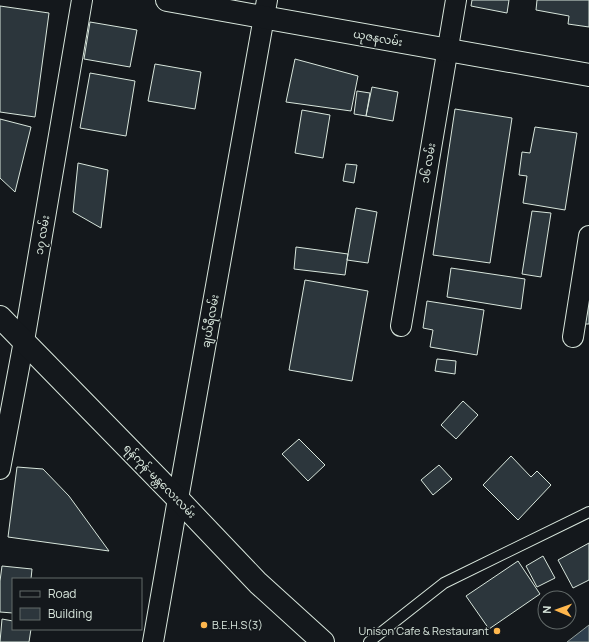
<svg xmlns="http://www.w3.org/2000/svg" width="589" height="642" font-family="Manrope,'Noto Sans Myanmar',sans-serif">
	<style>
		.water { fill: #2f3f4d; stroke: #939e99 }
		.building { fill: #2c363c; stroke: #d8e6dc }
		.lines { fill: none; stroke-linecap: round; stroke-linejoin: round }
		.service-casing { stroke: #d8e6dc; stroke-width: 12 }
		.minor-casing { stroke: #d8e6dc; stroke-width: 22 }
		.tertiary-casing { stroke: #d8e6dc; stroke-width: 24 }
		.primary-casing { stroke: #d8e6dc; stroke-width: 24 }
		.service { stroke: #14181c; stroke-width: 10 }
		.minor { stroke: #14181c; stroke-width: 20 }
		.tertiary { stroke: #14181c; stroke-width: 22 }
		.primary { stroke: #14181c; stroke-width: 22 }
		.poi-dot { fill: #ffb74d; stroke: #14181c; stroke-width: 1.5 }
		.labels { text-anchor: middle; stroke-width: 3; stroke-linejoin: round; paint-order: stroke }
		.street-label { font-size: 11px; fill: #d8e6dc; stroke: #14181c }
		.poi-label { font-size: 11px; fill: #d8e6dc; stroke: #14181c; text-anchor: start }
	</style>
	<rect width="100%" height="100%" fill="#14181c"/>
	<path class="water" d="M589,625V642H567Z"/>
	<path class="building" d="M472,0H509L507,13L471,6Z
		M537,0H589V27L568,24L569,16L536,10Z
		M0,6L49,13L35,117L0,112Z
		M90,22L137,30L130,67L84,59Z
		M295,59L358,76L351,111L286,102Z
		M155,64L201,72L195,109L148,101Z
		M90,73L135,81L126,136L80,128Z
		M372,87L398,92L393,121L366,116Z
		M357,91L370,93L366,116L354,114Z
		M455,109L512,118L490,263L433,255Z
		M302,110L330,115L323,158L295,153Z
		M0,119L31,127L15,192L0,178Z
		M535,127L577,133L565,210L523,203L527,176L519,175L522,152L530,153Z
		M78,163L108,170L101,228L73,212Z
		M346,164L357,165L354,183L343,181Z
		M356,208L377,212L368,263L347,260Z
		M532,211L551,213L541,277L522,274Z
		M296,247L348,254L345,275L294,269Z
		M451,268L525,279L521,309L447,297Z
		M305,280L368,291L352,381L289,370Z
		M589,286V324H585L587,313H584Z
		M427,301L484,310L477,355L430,347L433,330L423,328Z
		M437,359L456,361L455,374L435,371Z
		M463,401L478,415L456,439L441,425Z
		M299,439L325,465L308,481L282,454Z
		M511,456L531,477L537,471L551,485L518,520L483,485Z
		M439,465L452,479L433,495L421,480Z
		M17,467L43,469L69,496L109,551L8,537Z
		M589,543V580L573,588L558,560Z
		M543,556L555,578L537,587L526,566Z
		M518,561L540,594L489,629L466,596Z
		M2,566L32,569L31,579H13V613L0,612V581Z
		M2,619L13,621V629H31L29,642H0Z"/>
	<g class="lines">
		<defs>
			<path id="service" d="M369,642L444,583L589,512"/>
			<path id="minor" d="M401,326L456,0
				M573,337L589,236
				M0,469L24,341L82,0
				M153,642L178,499L267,0"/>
			<path id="tertiary" d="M167,0L589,75"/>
			<path id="primary" d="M0,317L178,499L258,583L323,642"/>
		</defs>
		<use href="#service" class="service-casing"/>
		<use href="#minor" class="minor-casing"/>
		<use href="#tertiary" class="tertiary-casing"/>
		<use href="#primary" class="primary-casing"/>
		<use href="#service" class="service"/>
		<use href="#minor" class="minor"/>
		<use href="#tertiary" class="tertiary"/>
		<use href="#primary" class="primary"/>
	</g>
	<g class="poi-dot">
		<circle cx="204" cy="625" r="4"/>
		<circle cx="497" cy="631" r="4"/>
	</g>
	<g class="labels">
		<g class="street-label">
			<text transform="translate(378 38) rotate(10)" y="4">ယုဇနလမ်း</text>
			<text transform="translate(428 163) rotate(-80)" y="4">၁၆ လမ်း</text>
			<text transform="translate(42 235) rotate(-80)" y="4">၁၇ လမ်း</text>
			<text transform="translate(210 321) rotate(-80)" y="4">ချယ်ရီလမ်း</text>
			<text transform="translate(160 481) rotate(46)" y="4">ရန်ကုန်-မန္တလေးလမ်း</text>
		</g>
		<g class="poi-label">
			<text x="212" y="629">B.E.H.S(3)</text>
			<text x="489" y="635" text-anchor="end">Unison Cafe &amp; Restaurant</text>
		</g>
	</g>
	<rect x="12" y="578" width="130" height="52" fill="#14181c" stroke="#626a69"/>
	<rect x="20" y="591" width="20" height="6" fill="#14181c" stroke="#626a69"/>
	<text x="48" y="598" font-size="12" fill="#d8e6dc">Road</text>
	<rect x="20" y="608" width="20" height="12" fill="#2c363c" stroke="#626a69"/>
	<text x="48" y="618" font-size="12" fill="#d8e6dc">Building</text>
	<g transform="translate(557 610) rotate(272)"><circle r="19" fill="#14181c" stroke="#626a69"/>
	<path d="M0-3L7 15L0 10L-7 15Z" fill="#ffb74d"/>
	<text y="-6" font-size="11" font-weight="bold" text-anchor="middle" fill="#d8e6dc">N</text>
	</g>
</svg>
